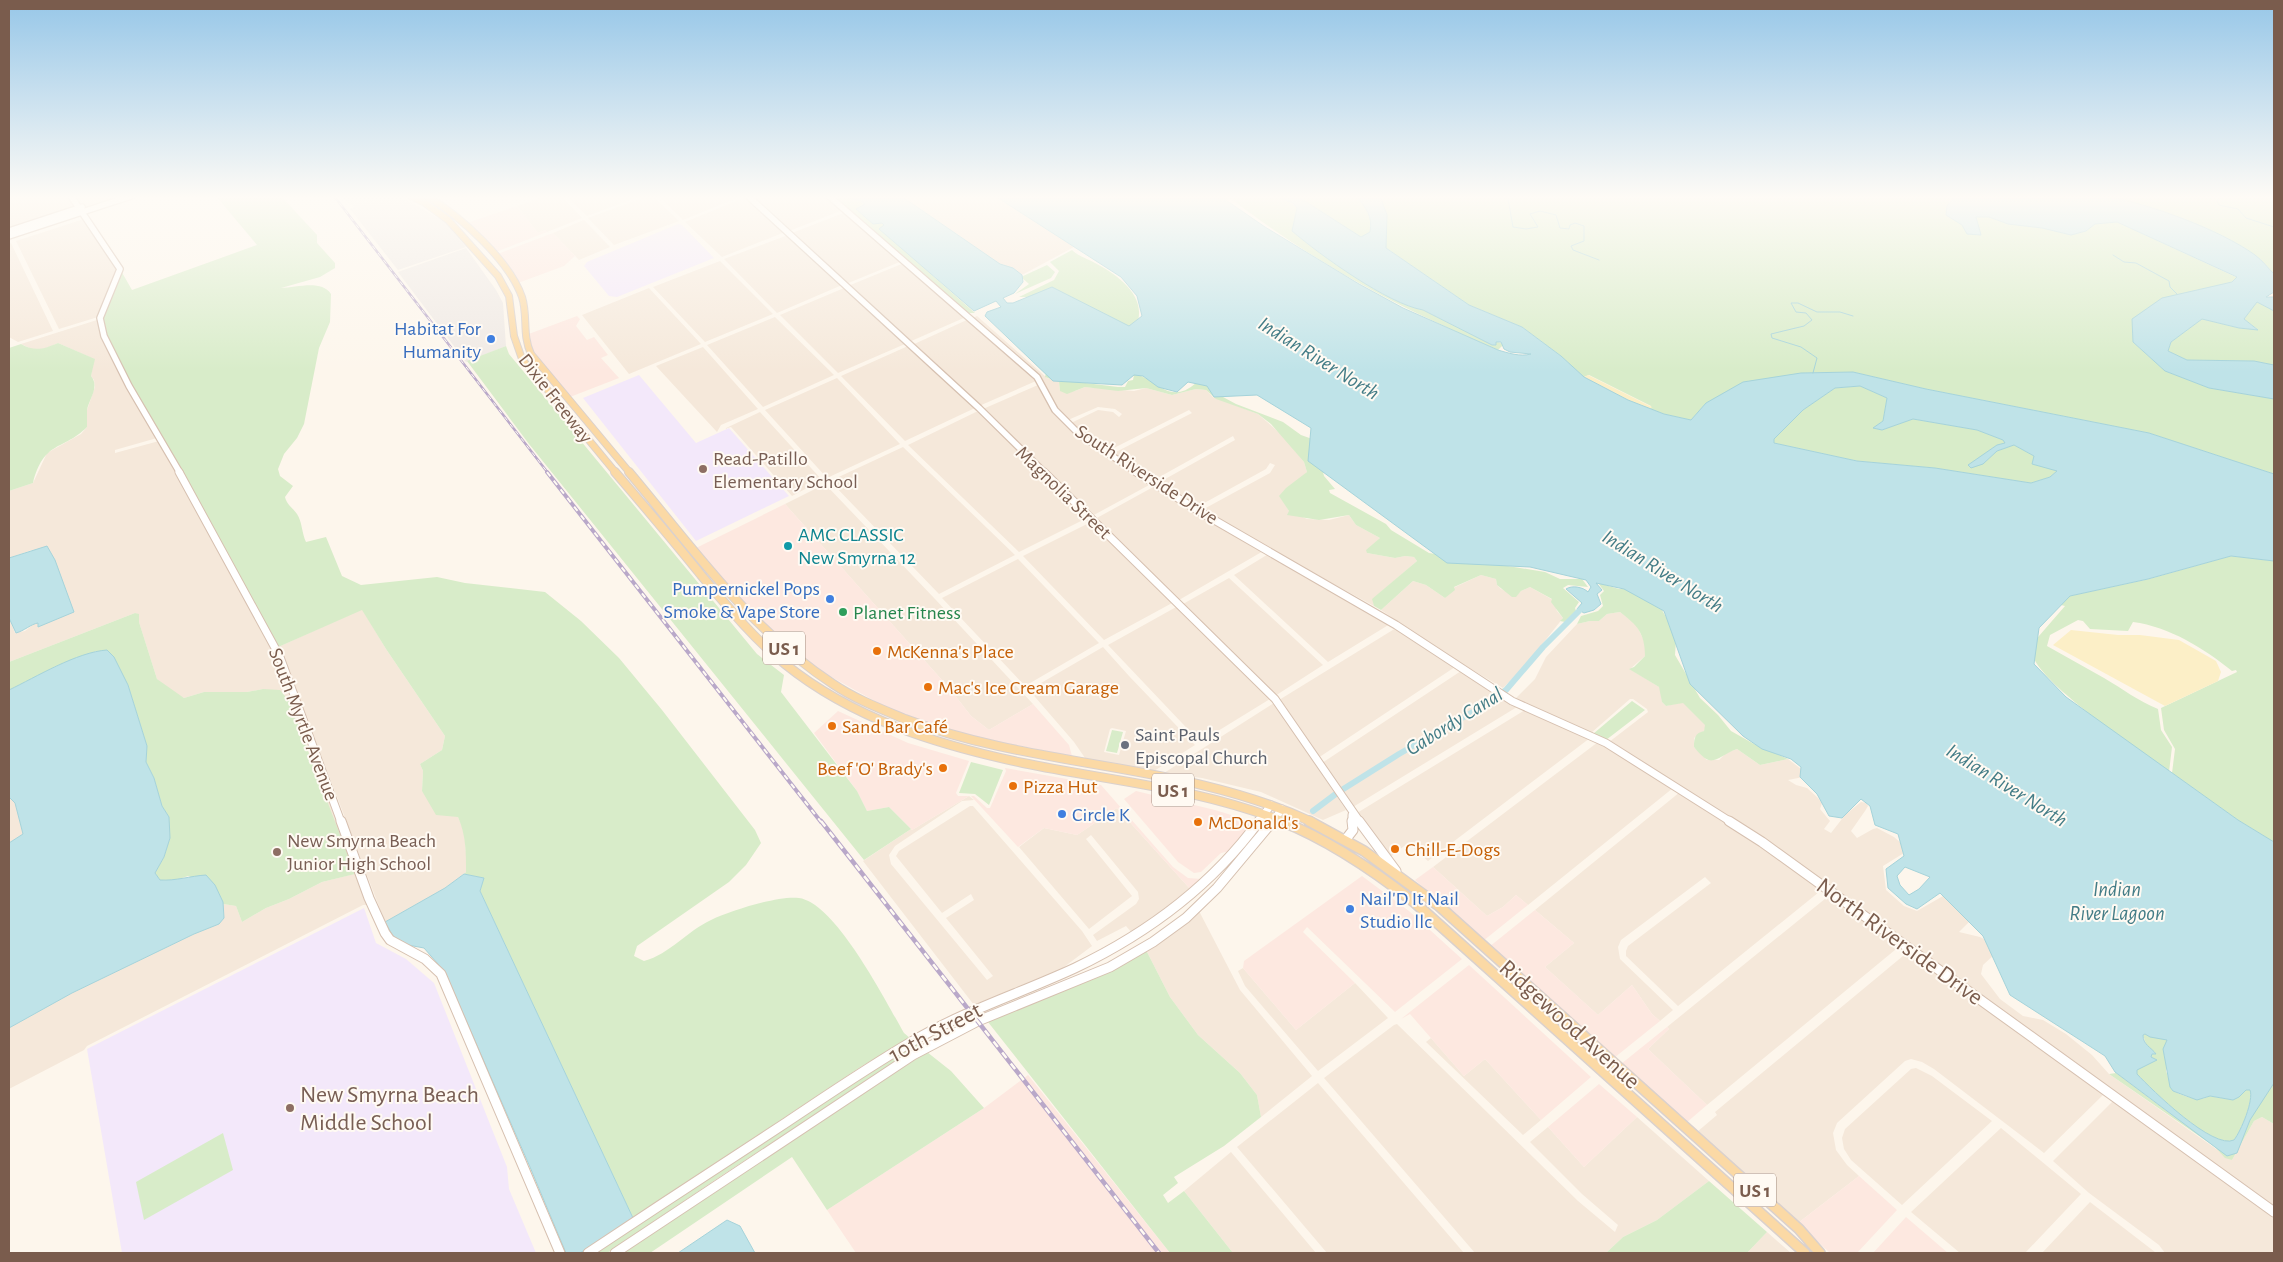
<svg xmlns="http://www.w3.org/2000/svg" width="2283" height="1262" font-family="'Alegreya Sans',sans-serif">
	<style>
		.residential { fill: #f5e8da; fill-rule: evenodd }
		.commercial { fill: #fde8e0 }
		.industrial { fill: #efe9e4 }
		.education { fill: #f3e8fa }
		.green { fill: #d8ecc9 }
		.sand { fill: #fcefc7 }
		.water { fill: #bfe3e8; stroke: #a5d3da; fill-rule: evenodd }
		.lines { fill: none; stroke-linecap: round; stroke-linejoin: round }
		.stream { stroke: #a5d3da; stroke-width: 1 }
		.canal { stroke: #bfe3e8; stroke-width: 6 }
		.secondary-far2-casing { stroke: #d6c0b0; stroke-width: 8 }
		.secondary-far1-casing { stroke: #d6c0b0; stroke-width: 9 }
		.secondary-casing { stroke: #d6c0b0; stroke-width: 11 }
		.primary-far2-casing { stroke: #dad1cd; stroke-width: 8 }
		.primary-far1-casing { stroke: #dad1cd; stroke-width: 10 }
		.primary-casing { stroke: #dad1cd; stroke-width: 12 }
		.secondary-far2 { stroke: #fff; stroke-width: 5.5 }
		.secondary-far1 { stroke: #fff; stroke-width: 7 }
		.secondary { stroke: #fff; stroke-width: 9 }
		.primary-far2 { stroke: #fbd9a5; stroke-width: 6 }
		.primary-far1 { stroke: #fbd9a5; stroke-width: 8 }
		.primary { stroke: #fbd9a5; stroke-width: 9 }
		.rail-far2-casing { stroke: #b9a8c9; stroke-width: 2.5 }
		.rail-far1-casing { stroke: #b9a8c9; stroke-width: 4 }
		.rail-casing { stroke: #b9a8c9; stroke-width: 4.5 }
		.rail-far2 { stroke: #fffaf3; stroke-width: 1; stroke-dasharray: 4.5; stroke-linecap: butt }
		.rail-far1 { stroke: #fffaf3; stroke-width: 2; stroke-dasharray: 5.5; stroke-linecap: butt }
		.rail { stroke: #fffaf3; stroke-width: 2.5; stroke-dasharray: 7; stroke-linecap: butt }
		.shop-dot { fill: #3f7fe0; stroke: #fffaf3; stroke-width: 2 }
		.education-dot { fill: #8d6e63; stroke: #fffaf3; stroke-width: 2 }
		.culture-dot { fill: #0f9aa8; stroke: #fffaf3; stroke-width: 2 }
		.leisure-dot { fill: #2e9e5b; stroke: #fffaf3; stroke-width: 2 }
		.food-dot { fill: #e8710a; stroke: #fffaf3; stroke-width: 2 }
		.worship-dot { fill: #6b7280; stroke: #fffaf3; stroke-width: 2 }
		.labels { text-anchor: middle; stroke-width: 4; stroke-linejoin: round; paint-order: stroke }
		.shield { fill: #fffaf3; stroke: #a28b7f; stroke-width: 1 }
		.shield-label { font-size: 19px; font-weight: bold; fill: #7a5c4d }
		.shop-label { font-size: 20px; fill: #366cbe; stroke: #fffaf3; text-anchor: end }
		.street-label { font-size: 20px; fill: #7a5c4d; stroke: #fffaf3 }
		.education-label { font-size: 20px; fill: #785e54; stroke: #fffaf3; text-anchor: start }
		.culture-label { font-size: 20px; fill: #0d838f; stroke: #fffaf3; text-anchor: start }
		.leisure-label { font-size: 20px; fill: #27864d; stroke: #fffaf3; text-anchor: start }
		.food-label { font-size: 20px; fill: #c56008; stroke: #fffaf3; text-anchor: start }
		.worship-label { font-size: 20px; fill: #5b616d; stroke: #fffaf3; text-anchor: start }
		.water-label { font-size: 21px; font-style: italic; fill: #437c86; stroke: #fffaf3 }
		.near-street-label { font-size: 24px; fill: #7a5c4d; stroke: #fffaf3 }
		.near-education-label { font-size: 24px; fill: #785e54; stroke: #fffaf3; text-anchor: start }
	</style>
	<rect width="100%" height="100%" fill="#fdf6ec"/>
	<path class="residential" d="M9,196H118L9,231Z
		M545,196H561L582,218L547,232L545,230L538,233L517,206Z
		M566,196H641L587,216Z
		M648,196H653L679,221L614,245L588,218Z
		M658,196H742L683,220Z
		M751,196H826L843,210L789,231Z
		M901,196H995L1074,247L1022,275L1013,268L1000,264Z
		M746,197L785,232L722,257L685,222Z
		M846,212L902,261L846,284L792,233Z
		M84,219L117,270L98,317L59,329L16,241Z
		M584,220L610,247L579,260L553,233Z
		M788,235L842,285L777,313L724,259Z
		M11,243L53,331L18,342L9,337V244Z
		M720,261L773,314L705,342L653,287Z
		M904,263L966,317L909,342L848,286Z
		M649,288L701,344L629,374L582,315Z
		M844,288L905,344L838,373L780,315Z
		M977,316L1047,378L1059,382L1060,391H1075L1085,387L1134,391L1146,388L1172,395L1196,389L1206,390L1213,397L1258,414L1283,436L1304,462L1307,472L1284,502L1289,511L1307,519L1329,520L1349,515L1356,525L1380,538L1367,553L1395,558L1405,556L1414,557L1417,561L1373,599L1374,606L1308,570L1202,510L1270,473L1275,465L1270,463L1266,469L1197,507L1158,483L1235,440L1233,436L1154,480L1112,454L1192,413L1189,410L1108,451L1071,423L1098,410L1113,412L1119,417L1122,414L1115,409L1098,407L1068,420L1057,409L1042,383L973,318Z
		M775,317L834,375L763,407L707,345Z
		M969,319L1035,378L1036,381L979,406L912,345Z
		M97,320L101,337L157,438L115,450V453L159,441L277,659L368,905H363L87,1046L84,1050L9,1089V1028L72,993L194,934L219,924L224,918L223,904L236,906L242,922L266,908L289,899L322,882L354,874L289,701L263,689L247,692H204L184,698L174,693L157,679L139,622V615L135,613L9,662V618L15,633L25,631L35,623H38L39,627L32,550L9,558V491L33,483L47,453L81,434L87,427V410L95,387L94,380L91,376L94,359L58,343L45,349L34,350L21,344Z
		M908,346L975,408L905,441L841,376Z
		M703,347L758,409L721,425L717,432L656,366Z
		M837,378L900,444L827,478L765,410Z
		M1038,385L1053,411L1078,436L1151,484L1092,516L983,409Z
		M978,411L1087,518L1019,552L908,445Z
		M760,412L822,480L792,496L731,427L724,429Z
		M903,447L1015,555L939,594L830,481Z
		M825,484L935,599L1033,704L989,730L971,716L950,689L785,504Z
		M1155,486L1265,550L1179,600L1095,519Z
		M1091,522L1174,602L1104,640L1023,556Z
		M1270,553L1390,624L1328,662L1234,575Z
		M1018,559L1099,643L1025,686L942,598Z
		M1481,575L1496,579L1497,585L1501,589L1516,596L1521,591L1530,587L1553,600L1557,611L1563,618L1525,666L1503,688L1454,659L1381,610L1413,581L1426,585L1445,598L1453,588Z
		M1229,578L1323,665L1275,696L1183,604Z
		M1178,606L1270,699L1200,742L1108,645Z
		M362,609L386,649L445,736L442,750L420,764L423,771L422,791L458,817L464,830L466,854V872L445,888L385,922L283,656L276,648Z
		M1620,612L1636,624L1645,643V656L1630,669L1659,687L1661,691L1662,702L1666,706L1684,702L1706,725L1704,731L1694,738V747L1707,760H1719L1726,753L1737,749L1760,765L1788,759L1801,769L1803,777L1788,780L1796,785L1807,788L1818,798L1822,803L1820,809L1830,821L1824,829L1831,833L1845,815L1861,802L1866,803L1868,806L1865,811L1851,831L1857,838L1873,829L1877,828L1894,837L1901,843L1904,853L1883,866L1886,890L1904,906L1917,911L1943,896L1977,914L1959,932L1980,937L1991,943L1995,954L1983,965L1981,974L2000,999L2023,1016L2043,1020L2066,1034L2092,1055L2109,1074L2232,1160L2254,1121L2262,1117L2274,1124V1208L1829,884L1697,796L1609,742L1648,712L1647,709L1633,699H1630L1591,733L1515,699L1535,679L1546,657L1577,624L1590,621H1599L1607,614Z
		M1396,628L1455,667L1318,758L1279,700Z
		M1103,647L1129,676L1195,745L1154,771L1085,758L1074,742L1029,690ZM1112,728L1126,731L1119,755L1104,752L1110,729Z
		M1461,671L1517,707L1353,807L1322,763Z
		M1274,703L1346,810L1323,820L1261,792L1202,778L1164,773Z
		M1525,710L1590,738L1428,861L1408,843L1389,858L1357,813Z
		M1598,742L1673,788L1528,905L1516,895L1503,907L1487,916L1433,867Z
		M1680,792L1761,844L1824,888L1678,1006L1626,956V951L1628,946L1711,883L1705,877L1621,940L1618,947L1620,959L1673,1010L1660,1021L1652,1014L1632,985L1598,1015L1545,967L1574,943L1535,910Z
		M969,796L974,800L962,801L895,846L889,855L891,864L987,980L993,976L946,918L974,900L971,894L942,913L896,856L899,851L970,806H973L1082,931L1092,946L1060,970L974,1005L863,861L911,829L912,830Z
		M9,797L15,803L23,834L9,843Z
		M1117,808L1191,890L1132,933L1126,926L1097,941L1093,935L1136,904L1139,899L1138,892L1091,835L1086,839L1132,896L1089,929L1019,847L1044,828L1077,835Z
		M1831,894L1901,945L1707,1105L1648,1049L1669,1029L1667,1027Z
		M1199,911L1240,990L1312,1076L1261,1117L1257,1095L1240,1073L1198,1035L1170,997L1146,950Z
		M1909,951L2104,1094L2044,1153L1934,1069L1922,1062L1911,1059L1905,1061L1837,1123L1833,1133L1836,1150L1847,1165L1859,1176L1798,1223L1697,1132L1717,1115L1715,1112Z
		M1243,968L1296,1030L1355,983L1388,1018L1318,1071L1245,986L1238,971Z
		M1397,1024L1578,1201L1615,1232L1618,1225L1582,1194L1530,1142L1548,1127L1584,1167L1637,1117L1709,1181L1657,1220L1623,1237L1606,1253H1475L1324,1078L1394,1025Z
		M1431,1038L1464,1076L1485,1059L1541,1120L1523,1135L1426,1042Z
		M1916,1068L1932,1076L1992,1121L1902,1205L1851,1160L1844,1149L1842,1138L1845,1129L1911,1069Z
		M1318,1083L1464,1253H1327L1237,1147Z
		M2113,1101L2274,1216V1253H2165L2159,1245L2089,1193L2053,1161Z
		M2001,1128L2081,1194L2025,1253H1960L1911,1212Z
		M1231,1152L1316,1253H1233L1184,1191Z
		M2090,1202L2155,1252L2156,1253H2042Z
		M1767,1232L1791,1253H1747Z"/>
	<path class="commercial" d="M517,206L538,233L545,230L547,232L493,253L467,223Z
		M553,233L575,256L564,266L518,283L495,255Z
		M577,316L580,319L576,326L587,340L594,337L608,355L601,358L619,378L570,397L534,356L526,335Z
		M785,504L950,689L971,716L989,730L1033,704L1069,745L1072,756L959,734L889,709L810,665L771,632L748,608L696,548Z
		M838,711L908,743L969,761L956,793L958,796H969L912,830L889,807L867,811L857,791L814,733Z
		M1005,768L1101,785L1173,867L1188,878L1202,879L1191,890L1117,808L1077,835L1044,828L1018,847L971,796H974L987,808H990L1006,771Z
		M1136,791L1215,810L1254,822L1230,851L1221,853L1201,872L1194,873L1178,862L1124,799Z
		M1433,867L1487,916L1503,907L1516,895L1528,905L1483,941L1415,880Z
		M1362,876L1409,911L1462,959L1395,1012L1307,927L1303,932L1355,983L1296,1030L1243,968L1244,961Z
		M1535,910L1574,943L1545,967L1598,1015L1632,985L1652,1014L1660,1021L1614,1058L1489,947Z
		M1469,965L1591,1077L1541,1120L1485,1059L1464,1076L1410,1014L1401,1019Z
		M1667,1027L1669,1029L1648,1049L1707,1105L1686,1123L1621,1064Z
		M1028,1075L1170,1253H856L827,1210L984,1108Z
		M1599,1084L1637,1117L1584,1167L1548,1127Z
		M1859,1176L1897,1210L1857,1253H1830L1798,1223Z
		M1906,1217L1948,1253H1873Z"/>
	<path class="industrial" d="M341,196H400L445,222L466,247L398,270L350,209L354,207Z
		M466,248L496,290L503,303L506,346L466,362L398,272Z"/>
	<path class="education" d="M678,224L682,225L714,258L617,297L609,296L584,266L587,262Z
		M639,375L696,443L729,428L789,496L696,541L583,398Z
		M364,908L376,943L406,959L434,983L507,1167L509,1189L536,1253H122L87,1049Z"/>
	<path class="green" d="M216,196H281L317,235V243L335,263V268L320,277L281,288C296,288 321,279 331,294L330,322L319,348L304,424L297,438L284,454L278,469L280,476L293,486L285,497C287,505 292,507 297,514C302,521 302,534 306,542L326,537L342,576L361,585L437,577L465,583L545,592L581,621L619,658L662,710L755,830L761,843L746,865L729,882L637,946L634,956L644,961C670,954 687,931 711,920C730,911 779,895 799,898C836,903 886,1002 904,1033L910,1038L862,1066L633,1218L480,891L484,878L464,874L466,872C466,853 466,835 458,817L436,815L422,791L423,771L420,764L442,750L445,736L386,649L362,610L276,648L100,326L120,269L132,290L257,245Z
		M833,196L861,201L864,204L856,209L873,224L882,223L884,225L880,229L975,313H969L963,309Z
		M1220,196C1242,196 1281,190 1297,208L1292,231C1320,254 1389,304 1423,310L1492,345L1496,342L1502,343L1503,345L1498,350C1478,343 1461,334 1442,325C1367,291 1297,249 1231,199L1227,200Z
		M1297,196H1356C1366,208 1373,216 1370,233L1361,237Z
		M1380,196H1956L1947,206L1976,217H1989L2008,224L2042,228L2071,235L2086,231L2095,224L2117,222L2238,278L2133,342L2165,371L2209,388L2274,399V474L2149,433L1926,389L1853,372L1801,373L1706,403L1691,420L1664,414L1650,409L1651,406L1589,375L1584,377L1561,356L1522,327L1469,305L1386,248L1387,215Z
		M2106,196H2274V274C2268,267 2262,260 2255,255C2219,229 2149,204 2106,196Z
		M1072,250C1078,256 1088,259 1095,263C1116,274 1145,294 1138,321L1130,327L1032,297H1019L1054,280L1059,271L1050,262Z
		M1047,265L1055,272L1051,278L1015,294L1029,284L1021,277Z
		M2257,302L2274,311V365L2254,361L2187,360L2168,351L2171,342L2202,319L2239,328L2257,329L2244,319Z
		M58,343L95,359L91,376C100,387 89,399 87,410C87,416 87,421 87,427C63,451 44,440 33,483L9,491V348L21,344C35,352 44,349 58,343Z
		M506,346L509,354L757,654L784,675L781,692L857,791L867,811L889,807L911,829L864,860L529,444L467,361Z
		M1046,373L1069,381L1118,387H1125L1128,381L1133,380L1134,375C1153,374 1168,408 1196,383L1206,385L1210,390L1236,404L1283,422L1301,435L1315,440L1324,476L1335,489L1329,490L1330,493L1386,524L1391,530L1429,553L1545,572L1560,579H1582L1588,587L1568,585L1563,588L1579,602L1575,608L1576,611L1565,622L1560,621L1563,618L1551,602L1552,599L1530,587L1521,591L1516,597H1512L1497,585L1496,579L1481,575L1454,587L1455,590L1445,598L1426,585L1413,581L1381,610L1374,606L1372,599L1417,561L1414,557L1405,556L1395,558L1367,553L1366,550L1380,538L1356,525L1349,515L1319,520L1287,515L1289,511L1279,496L1286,488L1307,472L1304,462L1271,424L1258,414L1216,399L1206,390L1196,389L1172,395L1146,388L1118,391L1085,387L1067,394L1060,391L1059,382L1045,377Z
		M1860,386L1887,398L1883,421L1874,428L1882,430L1913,419L1977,430L2003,440L2006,443L1997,445L1969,465L1983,464L1997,451L2014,445L2034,456L2032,464L2058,470L2050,477L2031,483L1935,468L1857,461L1774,443V439L1803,410L1835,388Z
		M2231,556L2274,561V842L2238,820L2172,773L2175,749L2164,730L2161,708L2237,672L2236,670L2232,671C2203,648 2170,627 2133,622L2128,631L2090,629L2083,621L2078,620L2050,635L2047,646C2066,657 2085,667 2104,678C2123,689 2138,701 2158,709L2161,730L2172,747L2169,772C2140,751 2042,685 2033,656C2031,653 2032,648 2032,644L2065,606L2061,605L2070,596L2149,579Z
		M1598,583L1619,589H1629L1662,610L1671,626L1676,640L1675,655L1700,698L1718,715L1731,731L1754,744L1788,759L1760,765L1737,749C1715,757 1713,771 1694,747C1694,738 1695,733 1704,731L1705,725L1683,703L1666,706L1662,702L1659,687L1629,669L1634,667L1645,656C1645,633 1637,625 1620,612L1607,614L1599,621H1590L1577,624L1581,616L1598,611L1603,606L1600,595L1604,591Z
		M135,613L139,614V622L157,679L184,698L204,692H247L263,689L280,690L289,701L355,874L322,882L289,899L266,908L242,922L236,906L223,904L215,885L188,876L173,881L160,880L155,873L164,857L170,838L169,817L162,806L154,778L146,762L147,746L128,685L97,651L54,667L43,675L9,690V662Z
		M1632,701L1645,710L1606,740L1593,734Z
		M1112,730L1123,732L1117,753L1106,751Z
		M971,762L1003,770L989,805L975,794L959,793Z
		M1146,950L1170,997L1198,1035L1240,1073L1257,1095L1261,1117L1224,1146L1174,1177L1178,1183L1163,1195L1168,1203L1184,1191L1233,1253H1170L988,1022Z
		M2146,1034L2167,1040L2164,1056L2167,1063L2166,1071L2173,1091C2184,1096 2199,1103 2209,1096L2233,1100L2246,1090H2250C2254,1099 2241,1131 2234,1140C2213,1150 2152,1090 2137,1074L2136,1070L2156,1060L2151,1057L2152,1054H2156L2146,1044L2143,1035Z
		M916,1043L920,1046L724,1174L607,1253H596L866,1074Z
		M927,1052L951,1071L984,1108L827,1210L792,1157L650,1253H623L724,1184Z
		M2116,1073C2153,1099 2190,1135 2235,1145L2274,1077V1124L2262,1117L2254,1121L2232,1160L2225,1158L2215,1147L2109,1074Z
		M223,1133L233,1170L144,1220L136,1182Z
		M1709,1181L1767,1232L1747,1253H1606L1623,1237L1657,1220Z"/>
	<path class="sand" d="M1588,375L1652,407L1650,409L1628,400L1584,377Z
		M2071,630L2118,635H2140L2179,640L2216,661L2221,672L2218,681L2165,706L2053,645Z"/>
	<path class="water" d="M841,196H901L1000,264L1013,268L1022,275L1023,282L1014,293L1003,298L1007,303H1013L1052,287L1129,326L1142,316L1137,296L1121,277L995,196H1220L1265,227L1359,284L1403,308L1498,350C1508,353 1520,357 1531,354L1510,352L1504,349L1501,342H1496V345H1492L1423,310C1388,304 1320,255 1292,231L1297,208L1293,203L1274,196H1297L1361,237L1370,232C1373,216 1366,208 1356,196H1380L1387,215L1386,248L1469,305L1522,327L1561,356L1584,377L1628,400L1664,414L1691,420L1706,403L1743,382L1801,373L1853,372L1926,389L2149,433L2274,474V561L2231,556L2148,579L2070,596L2039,628L2034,664L2066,697L2238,820L2274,842V1083L2250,1120L2237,1153L2227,1156L2115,1072L2105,1056L2010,995L1983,936L1940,893L1917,909L1906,904L1888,888L1886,869L1904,856L1898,834L1875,825L1870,806L1861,799L1842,818L1829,816L1817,794L1800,777L1801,767L1791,759L1762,749L1743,736L1690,684L1664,611L1624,589L1596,583L1602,590L1597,594L1601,604L1594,610L1584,613L1577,609L1582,603L1566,589C1572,585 1583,587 1588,592L1591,587L1586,580L1530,567L1447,563L1308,461L1311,428L1257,395L1214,397L1207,386L1188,382L1177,392L1158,387L1143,376L1134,375L1122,385L1053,381L985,316L987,312L1001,307L996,301L974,311L879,229L884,225L882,223L873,224L856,209L865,204L861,201ZM1860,386L1887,398L1883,421L1873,428L1882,430L1913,419L1977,430L2003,440L2005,443L1997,445L1968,465L1971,468L1983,464L1997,451L2014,445L2034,456L2032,464L2057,471L2050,477L2031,483L1935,468L1857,461L1774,443V439L1803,410L1835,388ZM1905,867L1930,877L1919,889L1909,895L1900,885L1897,876ZM2145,1034L2150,1037L2167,1040L2163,1049L2170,1087L2173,1091L2197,1100L2210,1096L2233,1100L2239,1097L2246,1090H2250C2254,1100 2241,1131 2234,1140C2213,1150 2152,1090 2137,1074V1070L2157,1060L2151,1057L2152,1054H2156C2151,1047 2143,1045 2143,1035Z
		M1956,196H2106C2149,204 2219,229 2255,255C2262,260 2268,268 2274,274V292L2266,297H2274V311L2257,302L2244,319L2258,330L2239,328L2202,319L2171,342L2168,351L2187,360L2254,361L2274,365V399L2209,388L2165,371L2133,342L2132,319L2162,298L2232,282L2237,277L2117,222L2095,224L2086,231L2071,235L2042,228L2008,224L1989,217H1976L1981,235L1967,234L1962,225L1946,215L1947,206Z
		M47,546L55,560L74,612L38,627V623C31,624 24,631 16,633L9,618V558Z
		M107,650L114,657L128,685L147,746L146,762L154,778L162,806L169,817L170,838L164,857L155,873L160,880C176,881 190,876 206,875L215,885L223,902L224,918L219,924L194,934L72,993L9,1028V843L23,834L15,803L9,797V690C36,677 77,652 107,650Z
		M464,874L484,878L480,891L633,1218L580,1253H566L530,1167L445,972L424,948L408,945L393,936L385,922L445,888Z
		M727,1220L740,1226L755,1253H678Z"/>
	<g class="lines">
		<path class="stream" d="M1503,196L1508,199L1513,227L1526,229L1538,227L1530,214L1540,211L1556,215L1560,228L1569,229L1570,225L1575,223L1584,226V241L1571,246L1573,250L1599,260
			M2223,196L2217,201L2219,205L2238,209L2246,218L2274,227
			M2113,255L2124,262L2136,263L2169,281L2170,287L2177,294
			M1813,373L1817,358L1801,347L1772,338L1771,334L1804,326L1812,320L1806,313L1796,312L1791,303H1798L1817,312H1840L1853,316"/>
		<path class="canal" d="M1313,811L1337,793L1399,754L1483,706L1506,690L1543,647L1579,611"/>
		<defs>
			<path id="secondary-far2" d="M71,196L120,269L100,318L104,336L129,386L180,473
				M748,196L979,408L1045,473
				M829,196L1037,377L1055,410L1080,435L1138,473
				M9,231L82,207
				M9,236L131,196"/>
			<path id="secondary-far1" d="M179,472L280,657L341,822
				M1044,472L1275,699L1360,822
				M1136,472L1197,510L1396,625L1512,701L1606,743L1731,822
				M1352,815V822
				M1258,822L1271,805
				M1272,822L1282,809"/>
			<path id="secondary" d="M341,821L369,898L385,933L390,940L425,959L441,974L560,1253
				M1359,821L1396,871
				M1729,821L1762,842L2274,1212
				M1346,839L1353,830L1352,821
				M588,1253C654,1209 721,1165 787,1122C829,1094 870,1066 913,1041C964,1011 1021,993 1075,968C1146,934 1212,885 1259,821
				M615,1253L913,1055L978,1021L1110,967L1153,942L1186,918L1217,888L1273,821"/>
			<path id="primary-far2" d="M411,196L425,203L448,220L498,276L509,296L514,336L522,359L616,473
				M427,196C460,216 509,260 522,297C528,316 522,335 531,354L630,473"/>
			<path id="primary-far1" d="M615,472C644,506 673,540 701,575C727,606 753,638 785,664C853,719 938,745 1023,763C1110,781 1200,788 1284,822
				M629,472C692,547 750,630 833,684C855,699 881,709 905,719C1037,769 1183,762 1312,822"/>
			<path id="primary" d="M1281,821C1329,840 1373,870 1414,902L1805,1253
				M1309,821L1364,851L1439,906L1799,1229L1820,1253"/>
		</defs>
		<use href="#secondary-far2" class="secondary-far2-casing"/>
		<use href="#secondary-far1" class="secondary-far1-casing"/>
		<use href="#secondary" class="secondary-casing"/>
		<use href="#primary-far2" class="primary-far2-casing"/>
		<use href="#primary-far1" class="primary-far1-casing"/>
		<use href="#primary" class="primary-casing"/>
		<use href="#secondary-far2" class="secondary-far2"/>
		<use href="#secondary-far1" class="secondary-far1"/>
		<use href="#secondary" class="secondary"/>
		<use href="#primary-far2" class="primary-far2"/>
		<use href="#primary-far1" class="primary-far1"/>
		<use href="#primary" class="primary"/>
		<defs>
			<path id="rail-far2" d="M334,196L548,473"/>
			<path id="rail-far1" d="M547,472L821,822"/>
			<path id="rail" d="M821,821L1159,1253"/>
		</defs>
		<use href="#rail-far2" class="rail-far2-casing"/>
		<use href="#rail-far1" class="rail-far1-casing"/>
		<use href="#rail" class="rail-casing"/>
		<use href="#rail-far2" class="rail-far2"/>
		<use href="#rail-far1" class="rail-far1"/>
		<use href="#rail" class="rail"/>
	</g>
	<linearGradient id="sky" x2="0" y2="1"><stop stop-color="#97c7e8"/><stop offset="0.53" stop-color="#fefbf6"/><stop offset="1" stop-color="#fefbf6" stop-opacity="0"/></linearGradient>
	<rect width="2283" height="372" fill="url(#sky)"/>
	<g class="shop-dot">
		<circle cx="491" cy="339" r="5"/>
		<circle cx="830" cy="599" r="5"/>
		<circle cx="1062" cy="814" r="5"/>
		<circle cx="1350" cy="909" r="5"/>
	</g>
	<g class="education-dot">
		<circle cx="703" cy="469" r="5"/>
		<circle cx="277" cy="852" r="5"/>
		<circle cx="290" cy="1108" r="5"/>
	</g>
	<circle class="culture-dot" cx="788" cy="546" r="5"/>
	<circle class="leisure-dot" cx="843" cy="612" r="5"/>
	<g class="food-dot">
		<circle cx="877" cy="651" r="5"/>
		<circle cx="928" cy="687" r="5"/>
		<circle cx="832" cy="726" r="5"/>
		<circle cx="943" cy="768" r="5"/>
		<circle cx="1013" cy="786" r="5"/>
		<circle cx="1198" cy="822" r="5"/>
		<circle cx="1395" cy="849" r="5"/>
	</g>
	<circle class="worship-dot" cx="1125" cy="745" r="5"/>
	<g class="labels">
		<g class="shield">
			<rect x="763" y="631.5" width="42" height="33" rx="4"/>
			<rect x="1152" y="773.5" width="42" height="33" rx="4"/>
			<rect x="1734" y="1173.5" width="42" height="33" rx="4"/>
		</g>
		<g class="shield-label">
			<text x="784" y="655">US 1</text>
			<text x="1173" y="797">US 1</text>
			<text x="1755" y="1197">US 1</text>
		</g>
		<g class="shop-label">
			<text x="481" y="335">Habitat For<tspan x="481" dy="23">Humanity</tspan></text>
			<text x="820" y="595">Pumpernickel Pops<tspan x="820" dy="23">Smoke &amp; Vape Store</tspan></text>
			<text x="1072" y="821" text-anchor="start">Circle K</text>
			<text x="1360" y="905" text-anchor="start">Nail'D It Nail<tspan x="1360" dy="23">Studio llc</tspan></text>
		</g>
		<g class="street-label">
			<text transform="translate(556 398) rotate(52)" y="7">Dixie Freeway</text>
			<text transform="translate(1147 474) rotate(33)" y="7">South Riverside Drive</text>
			<text transform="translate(1064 492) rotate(44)" y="7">Magnolia Street</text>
			<text transform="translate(304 724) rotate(69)" y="7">South Myrtle Avenue</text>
		</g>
		<g class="education-label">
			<text x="713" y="465">Read-Patillo<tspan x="713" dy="23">Elementary School</tspan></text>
			<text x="287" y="847">New Smyrna Beach<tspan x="287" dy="23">Junior High School</tspan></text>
		</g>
		<g class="culture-label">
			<text x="798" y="541">AMC CLASSIC<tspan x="798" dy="23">New Smyrna 12</tspan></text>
		</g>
		<g class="leisure-label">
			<text x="853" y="619">Planet Fitness</text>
		</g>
		<g class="food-label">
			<text x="887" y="658">McKenna's Place</text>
			<text x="938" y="694">Mac's Ice Cream Garage</text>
			<text x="842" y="733">Sand Bar Café</text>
			<text x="933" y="775" text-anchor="end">Beef 'O' Brady's</text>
			<text x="1023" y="793">Pizza Hut</text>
			<text x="1208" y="829">McDonald's</text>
			<text x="1405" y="856">Chill-E-Dogs</text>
		</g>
		<g class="worship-label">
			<text x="1135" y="741">Saint Pauls<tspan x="1135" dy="23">Episcopal Church</tspan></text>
		</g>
		<g class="water-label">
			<text transform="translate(1319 358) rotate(32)" y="7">Indian River North</text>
			<text transform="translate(1663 571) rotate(32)" y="7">Indian River North</text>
			<text transform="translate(1454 721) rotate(-32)" y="7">Gabordy Canal</text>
			<text transform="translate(2007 785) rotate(32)" y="7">Indian River North</text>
			<text x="2117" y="896">Indian<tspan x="2117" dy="24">River Lagoon</tspan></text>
		</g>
		<g class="near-street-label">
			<text transform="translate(1900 941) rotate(36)" y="8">North Riverside Drive</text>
			<text transform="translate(1570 1024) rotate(42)" y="8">Ridgewood Avenue</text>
			<text transform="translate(935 1032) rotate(-28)" y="8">10th Street</text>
		</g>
		<g class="near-education-label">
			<text x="300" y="1102">New Smyrna Beach<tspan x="300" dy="28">Middle School</tspan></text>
		</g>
	</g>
	<rect width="2283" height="1262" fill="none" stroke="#7a5c4d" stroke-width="20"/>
</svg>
